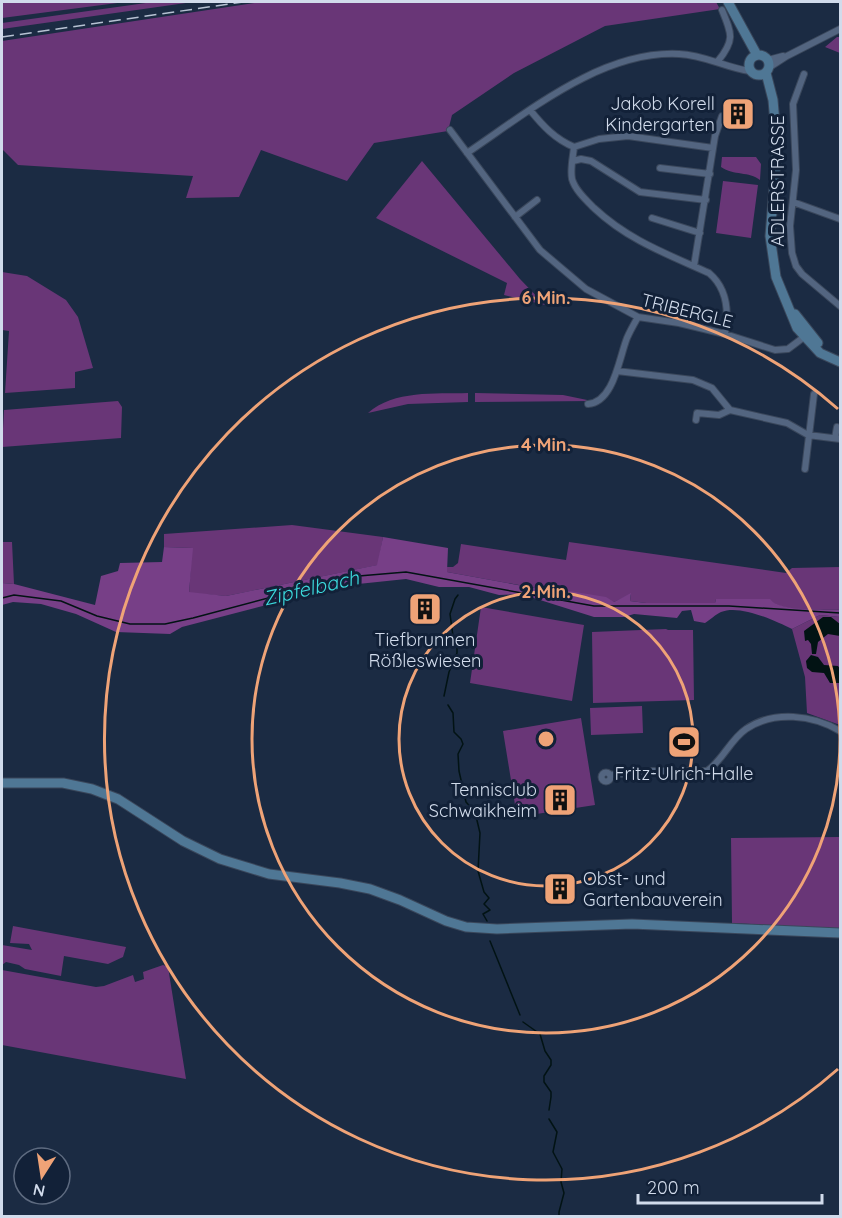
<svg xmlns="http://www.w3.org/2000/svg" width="842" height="1218" font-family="Quicksand,sans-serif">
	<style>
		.green { fill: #693677 }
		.forest { fill: #773f87 }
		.water { fill: #021314 }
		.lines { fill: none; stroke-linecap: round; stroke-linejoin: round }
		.stream { stroke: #021314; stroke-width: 1.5 }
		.street-casing { stroke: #3a475b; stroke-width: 8 }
		.secondary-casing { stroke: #3a475b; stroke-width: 11 }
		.street { stroke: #536580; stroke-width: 6 }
		.secondary { stroke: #4f7795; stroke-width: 9 }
		.rail { stroke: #b6c1d2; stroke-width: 1.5; stroke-dasharray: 12 6; stroke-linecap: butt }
		.ring { fill: none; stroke: #efa377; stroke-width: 3 }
		.labels { text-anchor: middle; stroke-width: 6; stroke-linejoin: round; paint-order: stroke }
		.poi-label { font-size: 18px; fill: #d1dbeb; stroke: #122138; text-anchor: end }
		.street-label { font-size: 18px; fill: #d1dbeb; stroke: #122138 }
		.water-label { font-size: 20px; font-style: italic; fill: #3cdadd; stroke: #122138 }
		.centre { fill: #efa377; stroke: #122138; stroke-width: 3 }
		.ring-label { font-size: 18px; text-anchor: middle; font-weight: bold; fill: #efa377; stroke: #122138; stroke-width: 6; stroke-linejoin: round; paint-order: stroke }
	</style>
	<rect width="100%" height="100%" fill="#1b2b43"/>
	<path class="green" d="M2,2H125L2,18Z
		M153,2H193L2,29V23Z
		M261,2H716L720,9L605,26L514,73L452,115L448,131L374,143L347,181L261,150L239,197L186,198L193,176L18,165L2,149V41Z
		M837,37H840V53L825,47Z
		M722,157H756L761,164L760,180C749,171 734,176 721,167Z
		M422,161L520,279L545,305L504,295L507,283L376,218Z
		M723,181L758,185L751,238L716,233Z
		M2,272L27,276L66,300L78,317L93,368L75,372V388L5,393L9,331L2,330Z
		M468,393V402L408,404L368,413C394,390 435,394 468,393Z
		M475,393L563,395L592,401L475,402Z
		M118,401L122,407L121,438L2,447L4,410Z
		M292,525L383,537L378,565L226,596L189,593L192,548L164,547V534Z
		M2,542H12L14,584L2,583Z
		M569,542L786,573L792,568L840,567V610C824,609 780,613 769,599H716L715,603H646L630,601L631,594L614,602L538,586L535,588L447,572V567H453L458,563L461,544L566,560Z
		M481,607L584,625L572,701L470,683Z
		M820,615L840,617V725L807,713L805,677L792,629Z
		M666,629L668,630H693L694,700L593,703L592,632Z
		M642,706L643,733L591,735L590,708Z
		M581,718L595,805L517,817L503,731Z
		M840,837V929L732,923L731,838Z
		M13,926L126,947L123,957L108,964L64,956L61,976L25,969L19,965L6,962L2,965V945L32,950L29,944L10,943Z
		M163,965L168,967L186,1079L2,1045V970L96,987L104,986L133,975L135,982L144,979L143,972Z"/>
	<path class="forest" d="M383,537L448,548L447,572L534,588L538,586L606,597L614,602L631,593L630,601L646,603H715L716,599H770C779,612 824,609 840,610V617L820,615L792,629C775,621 740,604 721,612C716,614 710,620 705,623L694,621L691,610L682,611L677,618L634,614L624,617H594L521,594L499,595L469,587H439L406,579L339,586L182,627L170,634L116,632L76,614L41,604L13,602L2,605V583L14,584L95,605L101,576L118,571L120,563L162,562L164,547L193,548L189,592L226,596L377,565Z"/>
	<path class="water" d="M823,617H831L840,624V636L828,634L818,642L816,654H812L811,644L808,640L805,641L804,631Z
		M811,655L818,657L824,665L838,666L840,669L839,683H830L824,673L812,672L807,668L806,661Z"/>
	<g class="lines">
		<path class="stream" d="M2,598L14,595L61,601L97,616L130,624H165L193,618L347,577L406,572L594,606H729L840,613
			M444,696L449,672L457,653V645L453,636L450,614L455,599L458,595
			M448,705L453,713L454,732L461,739L463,744L458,754L459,771L466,802L475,812L480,833L478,871L484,892L489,898L484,904L490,910L483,914L487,921
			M490,941L520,1015
			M523,1022L540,1034L545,1051L551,1060V1065L544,1076V1082L551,1092V1097L549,1110
			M549,1119L557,1132L553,1152L562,1169L561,1182L564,1193L559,1212V1216"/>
		<defs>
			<path id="street" d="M768,60L783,56
				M718,61C735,40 732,34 722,10
				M770,67L787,56L840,29
				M804,74L793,104L796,170L790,226L792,253L796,266L802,274L840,306
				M530,110C543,126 555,139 574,147
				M450,130L540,250L586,289L638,317L679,323L725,334L775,350L788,349L808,334
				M574,147C573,157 570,169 572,179C575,190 586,200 594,208C628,240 667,254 709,273C728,289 729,312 725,334
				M574,147L599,139L628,136L713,148
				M467,153C528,112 602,50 679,54C705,55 726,68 750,71
				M573,161L581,159L591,161L640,192L706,200
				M660,168L710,174
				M793,202L840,219
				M515,217L537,200
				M652,218L700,233
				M694,266L715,136L722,116
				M617,371L693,380L712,388L730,410L787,423L808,435L840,439
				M588,404C614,402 619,358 627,338C630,331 634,324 638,317
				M696,420L697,413L719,415L730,410
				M835,438L837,427L840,428
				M805,469L814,394
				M601.5 777a4.5 4.5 0 1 1 9 0a4.5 4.5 0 1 1-9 0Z
				M610,775L649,771H707C723,760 730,740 746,729C774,710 813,715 840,731"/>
			<path id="secondary" d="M728,2L757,55
				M749 65a10 10 0 1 1 20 0a10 10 0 1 1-20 0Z
				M766,73L773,100L776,135L777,152L770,236L776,277L797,328L820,353L840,362
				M795,314L818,343
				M2,783H63L92,789L118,799L183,841L220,859L269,874L340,883L370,889L400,900L446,921L466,927L497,929L632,924L840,933"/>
		</defs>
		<use href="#street" class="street-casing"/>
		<use href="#secondary" class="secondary-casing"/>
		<use href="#street" class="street"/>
		<use href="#secondary" class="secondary"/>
		<path class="rail" d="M2,37L243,2"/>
	</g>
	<g class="ring">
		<circle cx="546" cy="739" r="147"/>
		<circle cx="546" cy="739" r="294"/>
		<path d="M838 1069A441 441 0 1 1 838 409"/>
	</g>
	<defs>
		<symbol id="building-square" viewBox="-11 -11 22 22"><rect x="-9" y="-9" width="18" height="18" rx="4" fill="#efa377" stroke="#122138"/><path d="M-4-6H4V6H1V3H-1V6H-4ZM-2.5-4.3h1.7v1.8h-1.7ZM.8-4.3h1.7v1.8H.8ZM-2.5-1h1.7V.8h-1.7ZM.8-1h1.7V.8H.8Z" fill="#111"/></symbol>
		<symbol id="stadium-square" viewBox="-11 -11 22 22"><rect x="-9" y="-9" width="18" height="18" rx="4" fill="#efa377" stroke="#122138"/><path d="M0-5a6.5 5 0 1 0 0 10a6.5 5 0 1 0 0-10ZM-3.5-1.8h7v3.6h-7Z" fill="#111"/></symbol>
	</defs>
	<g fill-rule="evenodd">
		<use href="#building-square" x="719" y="95" width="38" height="38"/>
		<use href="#building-square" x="406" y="590" width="38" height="38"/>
		<use href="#stadium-square" x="665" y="723" width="38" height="38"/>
		<use href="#building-square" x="541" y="781" width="38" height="38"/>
		<use href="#building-square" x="541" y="870" width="38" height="38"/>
	</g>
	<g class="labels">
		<g class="poi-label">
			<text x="715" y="110">Jakob Korell<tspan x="715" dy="21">Kindergarten</tspan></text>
			<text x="425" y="646" text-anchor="middle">Tiefbrunnen<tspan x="425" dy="21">Rößleswiesen</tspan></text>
			<text x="684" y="780" text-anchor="middle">Fritz-Ulrich-Halle</text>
			<text x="537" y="796">Tennisclub<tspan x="537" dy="21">Schwaikheim</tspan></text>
			<text x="583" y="885" text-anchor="start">Obst- und<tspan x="583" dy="21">Gartenbauverein</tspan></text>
		</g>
		<g class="street-label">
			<text transform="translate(778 181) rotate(-90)" y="6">ADLERSTRASSE</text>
			<text transform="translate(687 311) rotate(14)" y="6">TRIBERGLE</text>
		</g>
		<g class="water-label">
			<text transform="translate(311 588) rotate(-13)" y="7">Zipfelbach</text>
		</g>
	</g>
	<circle cx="546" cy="739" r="9" class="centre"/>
	<g class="ring-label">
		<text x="546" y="304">6 Min.</text>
		<text x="546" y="451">4 Min.</text>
		<text x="546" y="598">2 Min.</text>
	</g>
	<rect width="842" height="1218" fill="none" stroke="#d1dbeb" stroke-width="6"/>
	<g transform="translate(42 1176) rotate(192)"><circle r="28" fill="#122138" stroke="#5e6b80" stroke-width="1.5"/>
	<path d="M0-4.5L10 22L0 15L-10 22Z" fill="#efa377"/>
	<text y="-9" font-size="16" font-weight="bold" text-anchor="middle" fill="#d1dbeb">N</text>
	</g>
	<path d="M638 1194v9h184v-9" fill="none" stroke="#d1dbeb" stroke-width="3"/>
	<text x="647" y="1194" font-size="18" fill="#d1dbeb" stroke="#122138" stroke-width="4.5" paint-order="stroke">200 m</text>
</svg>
